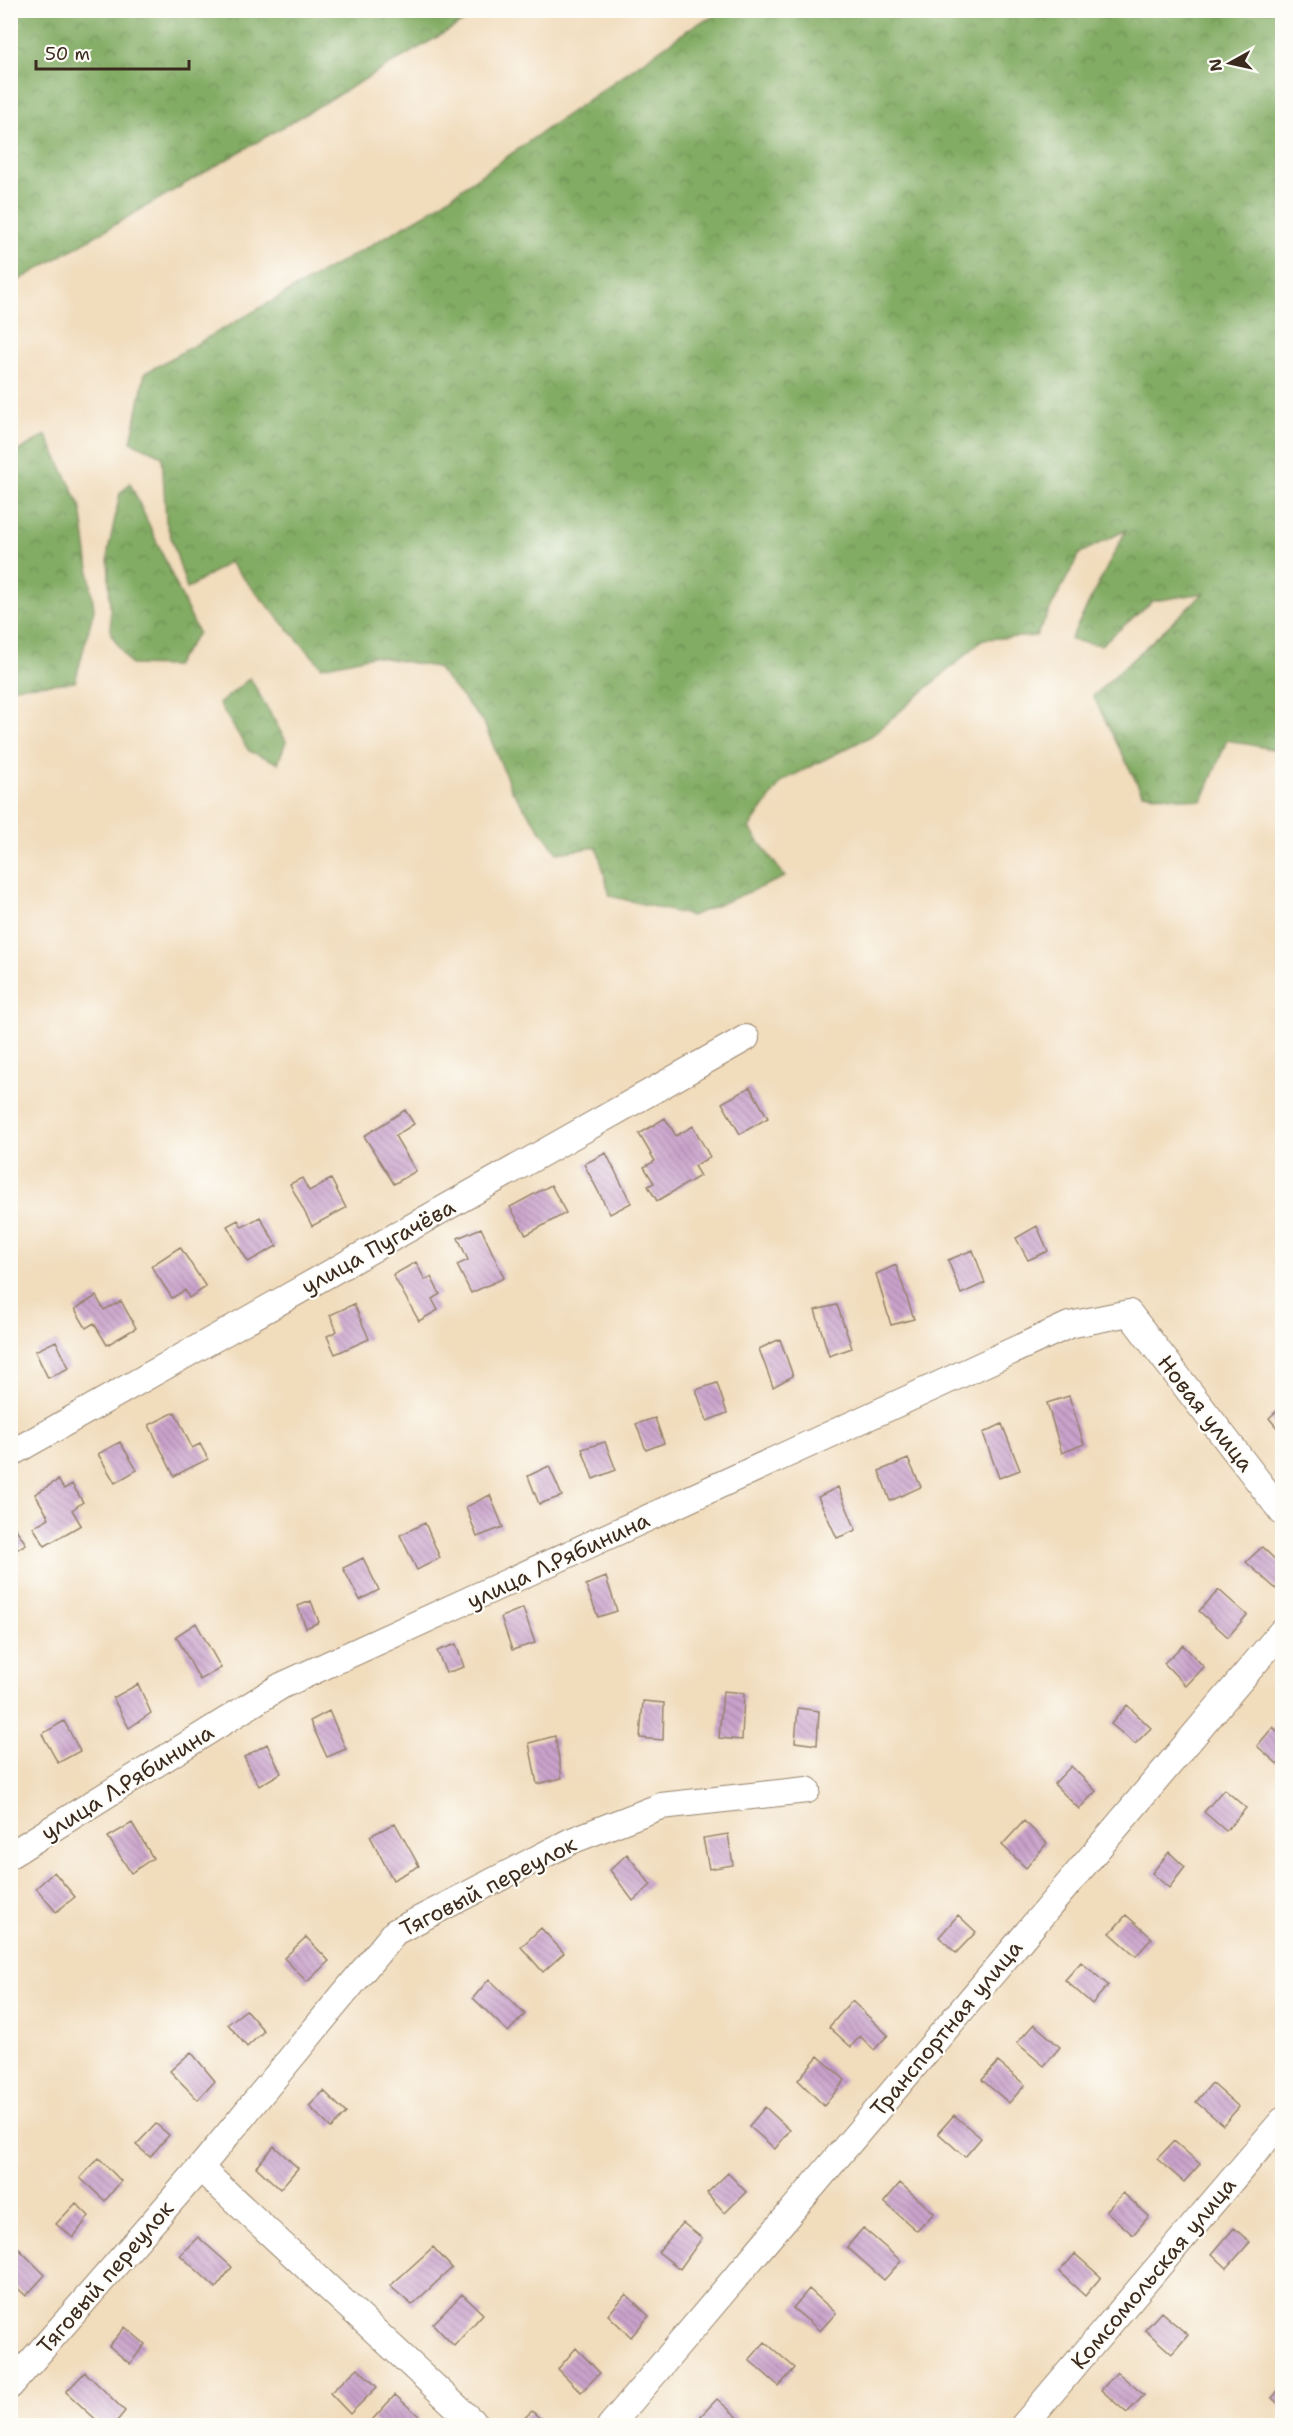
<svg xmlns="http://www.w3.org/2000/svg" width="1293" height="2436" font-family="'Shantell Sans',sans-serif">
	<style>
		.forest { fill: url(#forest-crowns); stroke: #5e6b41; stroke-width: 1.5 }
		.building { fill: url(#building-back-hatch) }
		.lines { fill: none; stroke-linecap: round; stroke-linejoin: round }
		.minor-casing { stroke: #96836d; stroke-width: 28 }
		.minor { stroke: #fff; stroke-width: 26 }
		.labels { text-anchor: middle; stroke-width: 4.5; stroke-linejoin: round; paint-order: stroke }
		.street-label { font-size: 22px; fill: #3b2a1e; stroke: #fdfcf7 }
	</style>
	<defs>
		<pattern id="forest-crowns" width="20" height="18" patternUnits="userSpaceOnUse" patternTransform="scale(1.5)"><rect width="20" height="18" fill="#82ac64"/><path d="M2 6a3 3 0 1 1 6 0M12 15a3 3 0 1 1 6 0" fill="none" stroke="#6c8c52"/></pattern>
		<pattern id="building-back-hatch" width="6" height="6" patternUnits="userSpaceOnUse" patternTransform="scale(1.5)"><rect width="6" height="6" fill="#caa3cc"/><path d="M-1 5l2 2M0 0l6 6M5-1l2 2" fill="none" stroke="#a585a5"/></pattern>
	</defs>
	<rect width="100%" height="100%" fill="#fdfcf7"/>
	<filter id="ink" filterUnits="userSpaceOnUse"><feTurbulence type="fractalNoise" baseFrequency=".0167" numOctaves="2"/><feDisplacementMap in="SourceGraphic" scale="12" xChannelSelector="R" yChannelSelector="G"/><feConvolveMatrix kernelMatrix="1 2 1 2 8 2 1 2 1" color-interpolation-filters="sRGB"/></filter>
	<filter id="wash" filterUnits="userSpaceOnUse"><feTurbulence type="fractalNoise" baseFrequency=".008" numOctaves="4" result="noise"/><feDisplacementMap in="SourceGraphic" scale="24" xChannelSelector="R" yChannelSelector="G"/><feGaussianBlur stdDeviation="1.35" result="paint"/><feColorMatrix in="noise" values="0 0 0 0 0 0 0 0 0 0 0 0 0 0 0 0 0 1.4 0 .05"/><feComposite in="paint" operator="in"/></filter>
	<g filter="url(#wash)">
		<rect width="100%" height="100%" fill="#f1dcbc"/>
		<path class="forest" d="M11,10H482V11L11,285Z
			M726,11H1282V751L1227,740L1202,801L1142,793L1093,696L1204,593L1153,601L1101,645L1070,640L1126,530L1080,553L1036,636L984,639L871,736L782,781L749,828L785,877L691,916L610,896L597,847L557,853L512,791L484,723L436,667L373,656L322,667L229,562L187,589L166,521L162,456L131,442L145,373L424,215L695,25Z
			M46,435L81,507L94,609L75,682L11,687V455Z
			M130,483L198,633L175,666L131,665L111,634L108,552L120,493Z
			M250,678L286,741L278,763L249,751L219,704Z"/>
		<g id="blocks">
			<path class="building" d="M750,1087L768,1118L740,1134L722,1103Z
				M405,1110L414,1124L395,1136L416,1171L394,1184L364,1136Z
				M665,1118L676,1136L693,1126L710,1157L694,1166L700,1176L657,1201L648,1186L654,1183L644,1167L655,1161L639,1134Z
				M606,1153L631,1203L610,1214L584,1164Z
				M302,1178L309,1191L331,1179L346,1208L312,1226L290,1184Z
				M551,1185L566,1213L526,1235L510,1207Z
				M260,1217L277,1246L248,1262L227,1226L238,1220L242,1227Z
				M1037,1226L1048,1251L1028,1260L1016,1238Z
				M481,1228L504,1278L471,1293L457,1265L468,1260L458,1238Z
				M180,1247L206,1287L189,1298L185,1290L172,1298L151,1266Z
				M973,1250L985,1283L961,1294L948,1260Z
				M416,1262L425,1280L431,1277L440,1294L432,1299L438,1310L419,1321L393,1275Z
				M896,1265L914,1319L891,1325L876,1274Z
				M96,1296L104,1310L121,1301L136,1328L107,1345L94,1323L86,1328L75,1309Z
				M354,1304L369,1339L335,1354L327,1336L337,1331L330,1315Z
				M837,1305L852,1348L829,1356L815,1310Z
				M780,1339L793,1376L773,1387L759,1349Z
				M56,1341L69,1368L48,1378L35,1351Z
				M717,1383L727,1413L707,1421L696,1390Z
				M1069,1396L1084,1444L1062,1453L1047,1403Z
				M1282,1406V1434L1269,1418Z
				M175,1412L192,1448L200,1444L208,1459L174,1476L149,1425Z
				M655,1418L664,1443L646,1450L636,1424Z
				M1002,1424L1020,1470L999,1478L983,1433Z
				M120,1442L137,1470L115,1483L98,1454Z
				M605,1442L616,1470L593,1479L582,1449Z
				M908,1459L921,1487L890,1501L879,1471Z
				M549,1466L562,1496L539,1504L528,1476Z
				M58,1480L64,1489L72,1484L83,1502L72,1510L81,1525L45,1546L33,1527L49,1518L35,1494Z
				M838,1487L856,1530L837,1538L818,1497Z
				M490,1495L503,1527L477,1537L466,1507Z
				M10,1520L26,1544L10,1554Z
				M425,1523L440,1558L417,1570L400,1535Z
				M1262,1547L1282,1566V1583L1276,1589L1246,1562Z
				M363,1558L379,1590L360,1600L343,1568Z
				M606,1577L617,1611L598,1617L586,1585Z
				M1219,1590L1247,1615L1228,1637L1199,1611Z
				M311,1601L319,1622L306,1628L298,1606Z
				M523,1608L535,1643L512,1650L501,1617Z
				M196,1623L221,1668L200,1680L176,1636Z
				M456,1644L464,1667L446,1673L437,1651Z
				M1183,1645L1204,1667L1186,1686L1164,1663Z
				M138,1684L151,1713L129,1728L113,1698Z
				M723,1691L744,1693L742,1740L719,1738Z
				M643,1701L664,1703L663,1740L640,1738Z
				M1127,1705L1151,1728L1135,1744L1111,1724Z
				M798,1708L819,1711L817,1745L795,1742Z
				M329,1711L346,1749L327,1757L310,1721Z
				M64,1721L80,1751L58,1763L42,1734Z
				M1273,1727L1282,1736V1768L1257,1746Z
				M555,1736L562,1778L537,1784L529,1743Z
				M267,1744L281,1773L259,1786L244,1757Z
				M1071,1766L1096,1791L1079,1809L1054,1784Z
				M1224,1789L1246,1808L1226,1831L1204,1812Z
				M1024,1821L1047,1843L1026,1868L1002,1845Z
				M132,1823L153,1858L131,1873L108,1837Z
				M395,1823L419,1866L393,1880L370,1836Z
				M728,1834L733,1865L709,1869L703,1838Z
				M1169,1852L1185,1867L1169,1888L1152,1873Z
				M627,1854L651,1885L633,1901L610,1870Z
				M54,1872L75,1897L56,1912L36,1888Z
				M958,1915L976,1932L956,1953L939,1937Z
				M1126,1915L1152,1938L1136,1956L1110,1933Z
				M541,1928L564,1953L543,1972L521,1947Z
				M306,1937L329,1961L307,1982L284,1958Z
				M1081,1962L1108,1985L1092,2004L1065,1980Z
				M489,1979L525,2014L508,2032L473,1998Z
				M852,2001L888,2035L874,2050L860,2036L851,2047L829,2027Z
				M246,2010L264,2031L247,2047L228,2024Z
				M1034,2024L1060,2047L1044,2066L1017,2043Z
				M191,2052L215,2081L198,2100L170,2071Z
				M818,2056L845,2080L824,2106L798,2080Z
				M998,2062L1025,2085L1009,2103L982,2080Z
				M1212,2083L1239,2107L1223,2125L1196,2102Z
				M324,2091L346,2113L331,2128L309,2106Z
				M765,2107L790,2130L775,2149L749,2126Z
				M954,2115L981,2138L965,2157L938,2133Z
				M156,2124L169,2135L150,2157L136,2145Z
				M1174,2141L1200,2164L1184,2182L1157,2159Z
				M274,2146L298,2168L280,2189L256,2167Z
				M99,2158L121,2181L105,2201L80,2178Z
				M728,2173L746,2192L725,2213L707,2193Z
				M900,2183L934,2213L917,2231L884,2202Z
				M1123,2193L1149,2216L1133,2235L1106,2211Z
				M76,2203L89,2216L73,2238L56,2224Z
				M683,2223L702,2238L680,2269L658,2252Z
				M863,2228L901,2261L884,2280L847,2247Z
				M1234,2228L1250,2242L1227,2268L1212,2254Z
				M198,2237L232,2267L216,2288L180,2255Z
				M433,2247L452,2268L412,2305L390,2286Z
				M18,2248L45,2275L26,2296L10,2281V2257Z
				M1075,2254L1101,2277L1085,2296L1059,2272Z
				M809,2289L836,2313L820,2331L793,2308Z
				M462,2294L483,2314L454,2346L433,2324Z
				M626,2294L649,2316L631,2337L608,2315Z
				M1161,2312L1188,2335L1172,2354L1145,2330Z
				M125,2327L145,2344L130,2364L109,2346Z
				M765,2342L795,2368L779,2386L749,2360Z
				M576,2348L600,2373L581,2392L558,2369Z
				M358,2368L377,2387L350,2414L330,2393Z
				M85,2372L125,2411L113,2426H103L66,2392Z
				M1117,2372L1144,2395L1127,2413L1101,2390Z
				M1282,2386V2407L1272,2398Z
				M395,2395L420,2417L412,2426H378L372,2420Z
				M717,2399L743,2422L741,2426H699L695,2422Z
				M532,2411L548,2426H522L519,2423Z"/>
		</g>
	</g>
	<g filter="url(#ink)">
		<use href="#blocks" fill-opacity="0" stroke="#96836d" stroke-width="1.5"/>
		<g class="lines">
			<defs>
				<path id="minor" d="M10,1454L746,1038
					M10,1855L281,1686L1069,1325L1129,1313L1282,1512
					M200,2168L477,2426
					M10,2386L200,2168L395,1932L571,1841L661,1806L807,1790
					M610,2426L1282,1631
					M1023,2426L1282,2121"/>
			</defs>
			<use href="#minor" class="minor-casing"/>
			<use href="#minor" class="minor"/>
		</g>
	</g>
	<g class="labels">
		<g class="street-label">
			<text transform="translate(378 1246) rotate(-29)" y="8">улица Пугачёва</text>
			<text transform="translate(1206 1413) rotate(52)" y="8">Новая улица</text>
			<text transform="translate(558 1560) rotate(-25)" y="8">улица Л.Рябинина</text>
			<text transform="translate(127 1782) rotate(-32)" y="8">улица Л.Рябинина</text>
			<text transform="translate(488 1886) rotate(-27)" y="8">Тяговый переулок</text>
			<text transform="translate(946 2028) rotate(-50)" y="8">Транспортная улица</text>
			<text transform="translate(1153 2273) rotate(-50)" y="8">Комсомольская улица</text>
			<text transform="translate(105 2277) rotate(-49)" y="8">Тяговый переулок</text>
		</g>
	</g>
	<rect width="1293" height="2436" fill="none" stroke="#fdfcf7" stroke-width="36"/>
	<g transform="translate(1230 63) rotate(262)" stroke="#fdfcf7" stroke-width="4.5" paint-order="stroke">
	<path d="M0-4.5L10 22L0 15L-10 22Z" fill="#3b2a1e"/>
	<text y="-9" font-size="16" font-weight="bold" text-anchor="middle" fill="#3b2a1e">N</text>
	</g>
	<path d="M36 60v9h153v-9" fill="none" stroke="#3b2a1e" stroke-width="3"/>
	<text x="45" y="60" font-size="18" fill="#3b2a1e" stroke="#fdfcf7" stroke-width="4.5" paint-order="stroke">50 m</text>
</svg>
